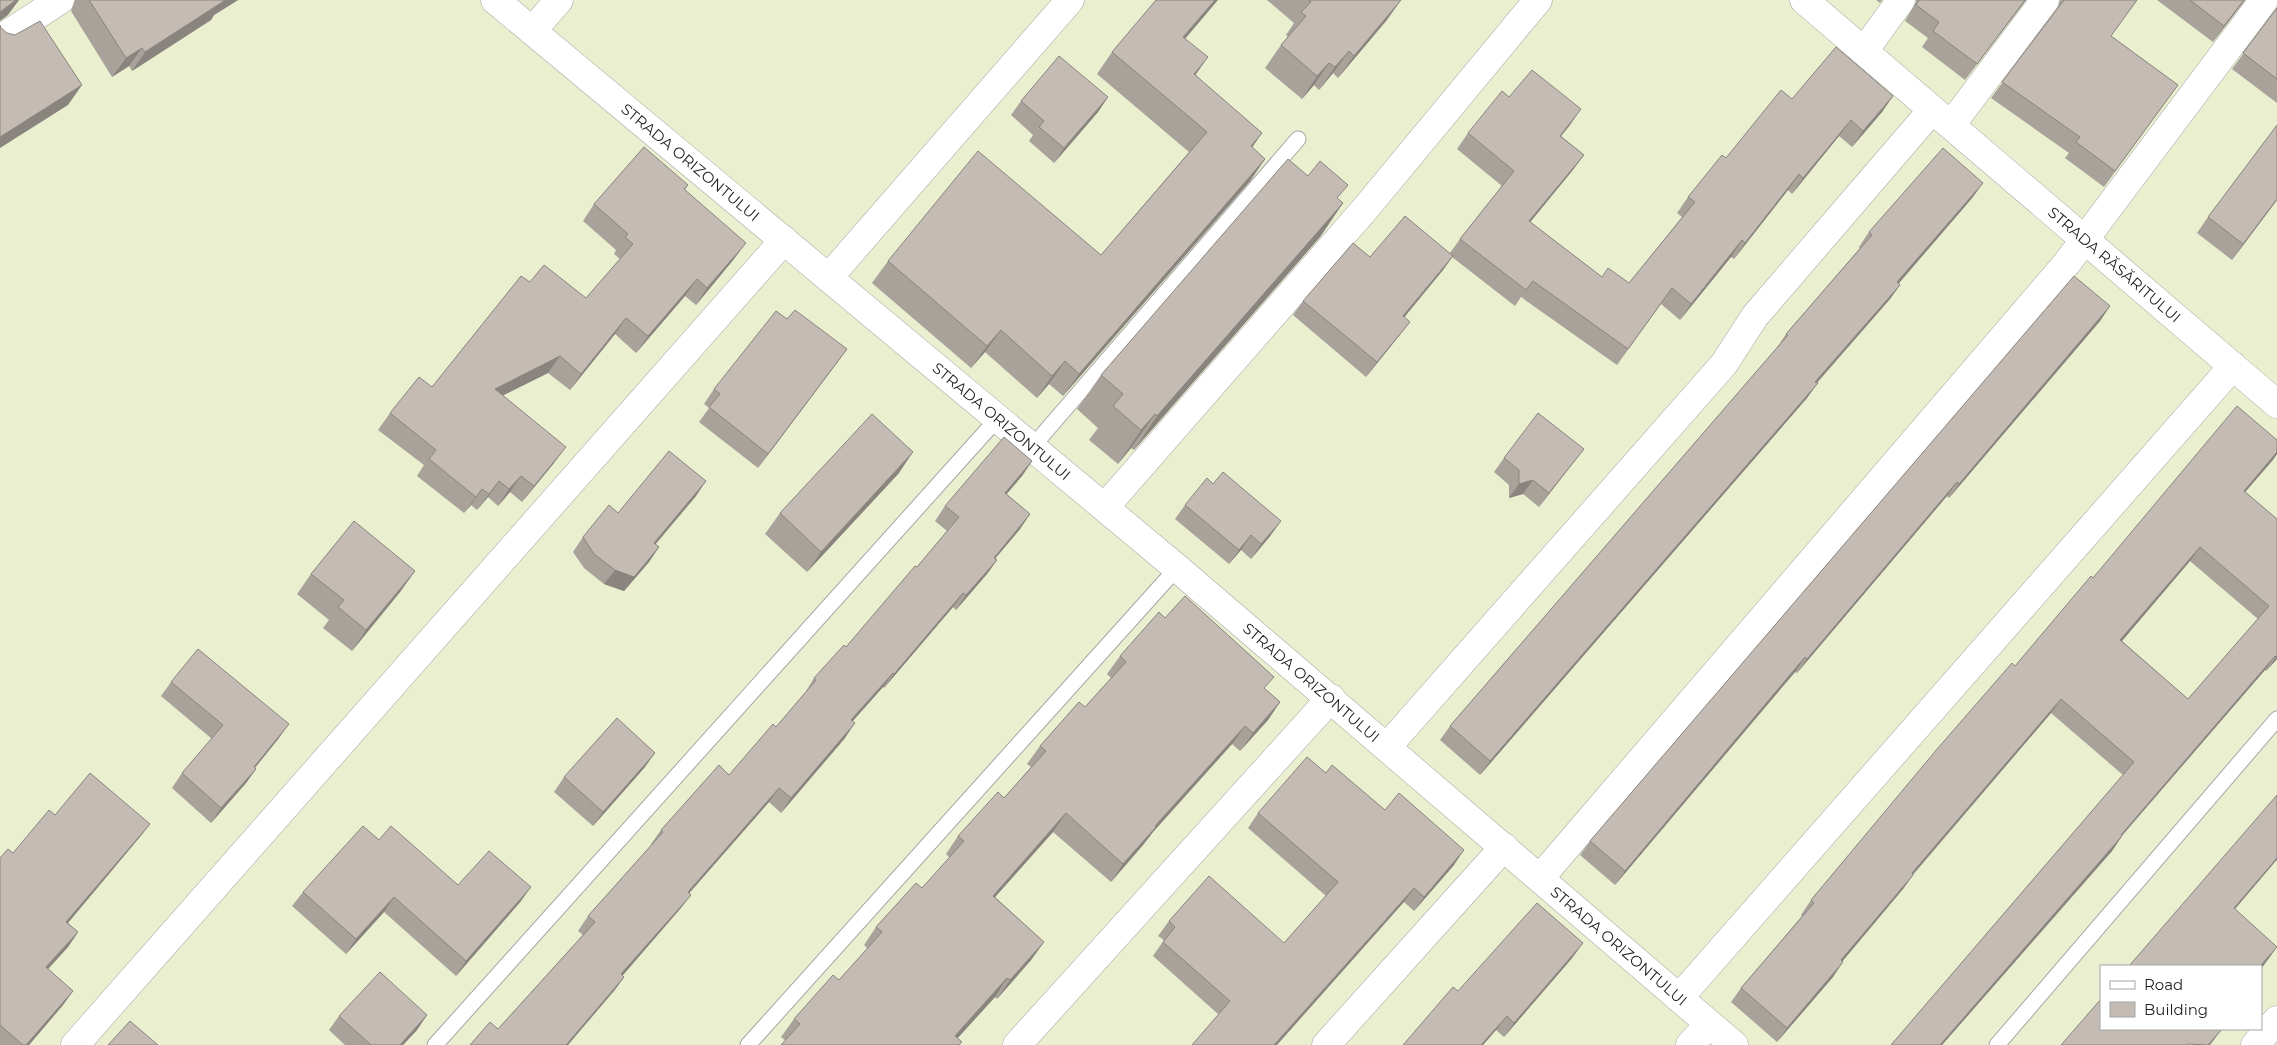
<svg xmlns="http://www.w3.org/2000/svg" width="2277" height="1045" font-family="Montserrat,sans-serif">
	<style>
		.farmland { fill: #e9efcf; fill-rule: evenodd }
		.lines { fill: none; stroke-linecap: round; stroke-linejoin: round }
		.lane-casing { stroke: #a6a6a6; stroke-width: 17 }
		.street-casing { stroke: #a6a6a6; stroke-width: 29 }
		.lane { stroke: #fff; stroke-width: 15 }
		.street { stroke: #fff; stroke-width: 28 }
		.wall { fill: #a9a29b; fill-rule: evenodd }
		.shaded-wall { fill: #89847e }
		.building { fill: #c4bcb4; stroke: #89847e; fill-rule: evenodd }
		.labels { text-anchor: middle; stroke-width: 4; stroke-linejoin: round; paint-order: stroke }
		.street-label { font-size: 15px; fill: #1f1f1f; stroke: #fff }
	</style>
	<rect width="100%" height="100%" fill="#f0ede4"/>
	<path class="farmland" d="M0,0H2277V1045H0ZM2101,966H2261V1029H2101Z"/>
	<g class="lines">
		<defs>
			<path id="lane" d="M1033,446L1298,139
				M435,1045L998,418
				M748,1045L1177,568
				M1997,1045L2277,719"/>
			<g id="street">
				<path id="s1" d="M495,0L1177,568L1734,1045"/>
				<path id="s2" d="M1804,0L2277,404"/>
				<path d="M532,31L559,0"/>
				<path d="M0,39L60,0"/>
				<path d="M1864,51L1901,0"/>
				<path d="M1951,125L2045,0"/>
				<path d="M829,277L1070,0"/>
				<path d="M1105,507L1365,209L1538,0"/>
				<path d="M1387,747L1724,364L1755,316L1932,110"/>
				<path d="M1540,878L2067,263L2264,0"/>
				<path d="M1679,998L2233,366"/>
				<path d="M75,1045L784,240"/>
				<path d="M1017,1045L1331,698"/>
				<path d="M1326,1045L1504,847"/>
				<path d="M1690,1045L1709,1024"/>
				<path d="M2255,1045L2277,1020"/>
			</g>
		</defs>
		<use href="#lane" class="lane-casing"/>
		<use href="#street" class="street-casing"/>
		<use href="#lane" class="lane"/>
		<use href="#street" class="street"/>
	</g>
	<path class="wall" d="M75,0H238L214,15L211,20L132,71L129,66L112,77L71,11Z
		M1267,0H1401L1386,21L1338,78L1333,73L1319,90L1314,85L1302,99L1265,68L1281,45L1288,37L1286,35L1294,23Z
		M1876,0H1882L1880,3Z
		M1916,0H2026L1965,80L1922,47L1928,38L1905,21L1916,2Z
		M2060,0H2137L2111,36L2178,85L2104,187L2065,158L2069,153L1991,98L2058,7Z
		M2157,0H2245L2213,42Z
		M2277,8V103L2232,69Z
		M1185,38L1196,75L1252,148L1265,159L1250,181L1063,396L1049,384L1037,398L985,352L971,368L872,283L888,261L1101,255L1189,152L1097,74L1112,52Z
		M1893,96L1882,112L1852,147L1839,136L1792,194L1788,190L1734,259L1731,257L1680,320L1661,304L1617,365L1521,297L1515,306L1452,257L1443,270L1404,317L1399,336L1366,377L1293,315L1303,301L1370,257L1450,253L1460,239L1502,186L1457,149L1468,133L1509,97L1570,125L1561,136L1584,155L1572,171L1530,222L1602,277L1629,283L1682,217L1677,213L1688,197L1726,158L1792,99Z
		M1108,97L1098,112L1054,163L1029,141L1033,135L1011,115L1021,101Z
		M1308,176L1343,203L1320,237L1134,450L1131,448L1118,464L1089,440L1098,428L1077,409L1101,375Z
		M688,185L685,190L734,259L696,305L685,296L636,353L615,334L570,390L548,373L503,395L554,463L522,502L510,492L498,506L488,497L477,510L471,505L464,513L417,476L424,465L378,430L390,413L432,387L530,282L586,298L620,259L614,254L616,250L583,221L594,204Z
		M1973,197L1899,283L1900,285L1890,299L1817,383L1807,398L1480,775L1440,740L1450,726L1776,349L1786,334L1860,248L1859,247L1869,232Z
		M2277,200L2232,260L2197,233L2208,217Z
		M2110,306L2100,321L1949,498L1947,496L1797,673L1795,672L1615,885L1580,855L1590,841Z
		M787,319L847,349L758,468L699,422L709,408L704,404L714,389Z
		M2277,440V454L2245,492L2277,519V659L2266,671L2265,670L2122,836L2112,851L1942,1045H1891L2123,775L2051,713L1913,875L1903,889L1842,961L1833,977L1777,1042L1731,1002L1741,988L1802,916L1801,915L1811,900L2015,666L2093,578ZM2190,561L2258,619L2188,699L2122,641Z
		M1584,449L1573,463L1539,507L1523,494L1509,498V485L1494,472L1504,458Z
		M1032,461L1022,476L1006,494L1030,514L1020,529L995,558L997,560L987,574L956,610L953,607L884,688L883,687L853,721L845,738L781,813L769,802L689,893L691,895L680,909L622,976L624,977L614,991L498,1029L583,935L578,931L588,916L652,845L651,844L661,830L729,775L776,727L805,693L814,678L846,647L917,567L947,531L935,521L945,506Z
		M899,473L807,572L765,534L780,513Z
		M1213,484L1271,535L1251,559L1241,550L1229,564L1175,519L1185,505Z
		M696,496L655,544L659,547L649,562L624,591L604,584L584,568L573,552L583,537L618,513Z
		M415,571L400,592L352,651L323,628L329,620L297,594L311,574Z
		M1165,618L1265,689L1280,702L1268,720L1240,751L1232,744L1153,832L1143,845L1111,882L1053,832L995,897L1044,942L1031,960L997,999L995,997L958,1038L785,1040L781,1037L794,1019L839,980L868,949L864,945L876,927L922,888L950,858L946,854L958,836L1004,798L1031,767L1027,764L1040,746L1085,707L1111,678L1107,674L1120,656Z
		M171,682L279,738L255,768L256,769L246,783L211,823L172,788L182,773L212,739L161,696Z
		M645,767L593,826L554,792L564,777Z
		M1326,773L1385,810L1454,865L1414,911L1404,902L1218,1014L1153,956L1164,940L1158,936L1169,921L1284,943L1326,896L1248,828L1258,813Z
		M55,815L150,824L139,838L68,923L78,932L68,947L48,969L73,991L63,1005L29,1045H0V858L13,853Z
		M379,840L458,885L521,901L456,976L384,912L346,954L292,906L303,892Z
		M1573,957L1504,1037L1496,1030L1483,1045H1403L1458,991Z
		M427,1015L417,1030L403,1045H345L329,1030L339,1016Z"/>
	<path class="shaded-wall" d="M16,0H19L8,15L0,21V12Z
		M222,0H238L214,15L211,20L132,71L145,52Z
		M1215,0H1218L1168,59L1183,37Z
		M1401,0L1386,21L1338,78L1354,56Z
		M2025,0H2026L1965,80Z
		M2244,0H2245L2213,42L2224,26Z
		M142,48L129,66L112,77L126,58Z
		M1349,51L1333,73L1319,90L1335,67Z
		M1208,57L1192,80L1194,74Z
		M1329,63L1314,85L1302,99L1317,76Z
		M82,85L68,105L0,148V137Z
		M1893,96L1882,112L1852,147L1863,131Z
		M1108,97L1098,112L1054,163L1064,148Z
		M1581,109L1570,125L1548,152L1560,136Z
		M1851,120L1839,136L1792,194L1803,178Z
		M1262,133L1247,155L1251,146Z
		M1584,155L1572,171L1518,237L1529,221Z
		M1265,159L1250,181L1063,396L1079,374Z
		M1799,174L1788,190L1734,259L1745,243Z
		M1983,183L1973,197L1887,297L1897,282Z
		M2277,199V200L2232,260L2243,244Z
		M1343,203L1320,237L1134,450L1157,416Z
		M1742,240L1731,257L1680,320L1691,304Z
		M746,243L734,259L696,305L707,288Z
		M1453,256L1443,270L1393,331L1403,316Z
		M697,279L685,296L636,353L648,336Z
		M1900,285L1890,299L1805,396L1815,382Z
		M2110,306L2100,321L1949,498L1959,484Z
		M626,318L615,334L570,390L581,374Z
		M1410,322L1399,336L1366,377L1377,362Z
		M1001,330L985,352L971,368L987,346Z
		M847,349L837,363L758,468L768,454Z
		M560,356L548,373L484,405L495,389Z
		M1065,361L1049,384L1037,398L1052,376Z
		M1818,383L1807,398L1480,775L1490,761Z
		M1155,414L1131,448L1118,464L1141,430Z
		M566,447L554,463L522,502L534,486Z
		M1584,449L1573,463L1539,507L1549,493Z
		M913,452L899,473L807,572L821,552Z
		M2277,452V454L2273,460L2234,505L2244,491Z
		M1032,461L1022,476L995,508L1005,493Z
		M521,476L510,492L498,506L509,489Z
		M1533,480L1523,494L1509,498L1519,484Z
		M499,481L488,497L477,510L489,494Z
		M706,481L696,496L644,558L654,543Z
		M1957,482L1947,496L1797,673L1807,659Z
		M482,489L471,505L464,513Z
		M1030,514L1020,529L984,572L994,558Z
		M1281,521L1271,535L1251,559L1261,544Z
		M1251,535L1241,550L1229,564L1239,550Z
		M659,547L649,562L624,591L604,584L615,570Z
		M2200,547L2190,561L2110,655L2120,640Z
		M997,560L987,574L956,610L966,595Z
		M415,571L400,592L352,651L366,630Z
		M963,593L953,607L884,688L894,674Z
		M2275,656L2265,670L2110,849L2121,835Z
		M2277,656V659L2266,671Z
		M1805,657L1795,672L1615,885L1625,871Z
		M893,673L883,687L841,734L851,720Z
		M2061,699L2051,713L1901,888L1912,873Z
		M1280,702L1268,720L1240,751L1253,733Z
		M855,723L845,738L781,813L791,798Z
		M289,724L279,738L244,781L254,767Z
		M1245,726L1232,744L1153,832L1143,845L1111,882L1123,864L1155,826Z
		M655,753L645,767L593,826L603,812Z
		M256,769L246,783L211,823L221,808Z
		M779,788L769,802L678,906L688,892Z
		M1066,813L1053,832L980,914L993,896Z
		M150,824L139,838L56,937L66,922Z
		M2122,836L2112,851L1942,1045H1940Z
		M1464,850L1454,865L1414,911L1424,897Z
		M2277,858V860L2275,862L2224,922L2234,908Z
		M1913,875L1903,889L1831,975L1841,960Z
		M531,887L521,901L456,976L466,961Z
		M1414,888L1404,902L1277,1045H1274Z
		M691,895L680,909L611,989L621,974Z
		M394,897L384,912L346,954L356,939Z
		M78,932L68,947L36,982L46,967Z
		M1044,942L1031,960L997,999L1010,980Z
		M1583,943L1573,957L1504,1037L1514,1023Z
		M2277,947L2267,961L2261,969V966H2260Z
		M1843,962L1833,977L1777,1042L1787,1028Z
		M624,977L614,991L568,1045H566Z
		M1007,978L995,997L951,1045L955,1036Z
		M73,991L63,1005L29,1045H26Z
		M427,1015L417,1030L403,1045H400Z
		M1507,1016L1496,1030L1483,1045H1481Z
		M2222,1029L2210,1045H2208Z"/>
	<path class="building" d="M0,0H16L0,12V13Z
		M89,0H224V1L145,52L142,48L126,58Z
		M1156,0H1215L1183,37L1208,57L1194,74L1262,133L1251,146L1265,159L1079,374L1065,361L1052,376L1001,330L987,346L888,261L978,151L1101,255L1207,132L1112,52Z
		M1309,0H1401L1354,56L1349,51L1335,67L1329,63L1317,76L1281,45L1306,16L1301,12L1311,2Z
		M1919,0H2025L1977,64L1933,31L1939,22L1916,5Z
		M2064,0H2137L2111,36L2178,85L2115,171L2076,142L2080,137L2002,82Z
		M2190,0H2244L2224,26Z
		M2277,8V79L2243,53Z
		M40,21L82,85L0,137V25L1,28L7,33L15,35Z
		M1836,47L1893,96L1863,131L1851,120L1803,178L1799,174L1745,243L1742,240L1691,304L1672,288L1628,349L1533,281L1526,290L1460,239L1514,171L1468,133L1502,91L1509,97L1532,70L1581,109L1560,136L1584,155L1529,221L1602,277L1608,268L1629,283L1695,202L1688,197L1722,155L1726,158L1781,90L1792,99Z
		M1059,56L1108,97L1064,148L1039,127L1044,121L1021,101Z
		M2277,125V199L2243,244L2208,217Z
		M644,147L688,185L684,189L746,243L707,288L697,279L648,336L626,318L581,374L560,356L495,389L566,447L534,486L521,476L509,489L499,481L489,494L482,489L476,497L429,459L436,450L390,413L419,377L432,387L521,276L530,282L544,265L586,298L633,244L625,237L628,234L594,204Z
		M1943,148L1983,183L1897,282L1900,285L1815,382L1818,383L1490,761L1450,726L1788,335L1786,334L1872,235L1869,232Z
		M1288,159L1308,176L1320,161L1348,185L1337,198L1343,203L1157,416L1155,414L1141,430L1113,406L1123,394L1101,375Z
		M1405,216L1453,256L1403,316L1410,322L1377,362L1303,301L1353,243L1370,257Z
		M2074,276L2110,306L1959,484L1957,482L1807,659L1805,657L1625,871L1590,841Z
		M795,310L847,349L768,454L709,407L720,394L714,389L776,311L787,319Z
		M2237,406L2277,440V452L2244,491L2277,519V656L2276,657L2275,656L2121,835L2122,836L1940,1045H1891L2134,762L2061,699L1912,873L1913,875L1841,960L1843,962L1787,1028L1741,988L1814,903L1811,900L1938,748L2012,663L2015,666L2091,576L2093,578ZM2200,547L2269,606L2188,699L2120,640Z
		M1538,413L1584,449L1549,493L1533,480L1519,484V470L1504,458Z
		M872,414L913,452L821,552L780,513Z
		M1004,437L1032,461L1005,493L1030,514L994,558L997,560L966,595L963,593L894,674L893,673L851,720L855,723L791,798L779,788L688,892L691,895L621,974L624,977L566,1045H470L490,1022L498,1029L595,922L588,916L663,832L661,830L719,765L729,775L773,724L776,727L816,680L814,678L844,645L846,647L915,566L917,567L959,517L945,506Z
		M669,451L706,481L654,543L659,547L634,577L615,570L594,554L583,537L609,505L618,513Z
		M1223,472L1281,521L1261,544L1251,535L1239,550L1185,505L1207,478L1213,484Z
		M354,521L415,571L366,630L338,607L344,600L311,574Z
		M1185,596L1274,677L1264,688L1280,702L1253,733L1245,726L1155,826L1156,827L1123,864L1066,813L993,896L1044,942L1010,980L1007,978L955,1036L962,1042L959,1045H781L800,1024L794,1019L833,975L839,980L882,932L876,927L916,883L922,888L964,841L958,836L998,792L1004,798L1046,751L1040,746L1079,702L1085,707L1126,662L1120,656L1159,612L1165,618Z
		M198,649L289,724L254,767L256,769L221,808L182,773L223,725L171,682Z
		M617,718L655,753L603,812L564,777Z
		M1307,757L1326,773L1332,765L1385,810L1399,793L1464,850L1424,897L1414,888L1274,1045H1192L1230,1001L1163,942L1175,927L1169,921L1209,876L1284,943L1338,882L1258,813Z
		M90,773L150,824L66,922L78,932L46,967L73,991L26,1045H23L0,1025V858L8,849L13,853L49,810L55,815Z
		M2277,795V858L2234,908L2277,947L2260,966H2129Z
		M363,826L379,840L391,826L458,885L489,851L531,887L466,961L394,897L356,939L303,892Z
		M1537,903L1583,943L1514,1023L1507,1016L1481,1045H1403L1453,987L1458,991Z
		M380,972L427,1015L400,1045H371L339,1016Z
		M2101,999V1029H2222L2208,1045L2187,1044V1045H2061Z
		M130,1021L158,1045H108Z"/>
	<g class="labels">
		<g class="street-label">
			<text dy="5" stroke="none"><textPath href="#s1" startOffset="254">STRADA ORIZONTULUI</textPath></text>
			<text dy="5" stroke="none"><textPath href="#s2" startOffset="408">STRADA RĂSĂRITULUI</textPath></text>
			<text dy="5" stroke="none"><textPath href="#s1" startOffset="659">STRADA ORIZONTULUI</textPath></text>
			<text dy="5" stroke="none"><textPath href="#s1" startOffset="1064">STRADA ORIZONTULUI</textPath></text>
			<text dy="5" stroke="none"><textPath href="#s1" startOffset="1469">STRADA ORIZONTULUI</textPath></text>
		</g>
	</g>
	<rect x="2100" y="965" width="162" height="65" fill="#ffffff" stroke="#a5a5a5"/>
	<rect x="2110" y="981" width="25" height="8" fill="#ffffff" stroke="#a5a5a5"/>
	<text x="2144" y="990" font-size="15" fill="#1f1f1f">Road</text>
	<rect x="2110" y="1002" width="25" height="15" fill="#c4bcb4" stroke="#a5a5a5"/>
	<text x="2144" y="1015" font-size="15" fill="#1f1f1f">Building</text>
</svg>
